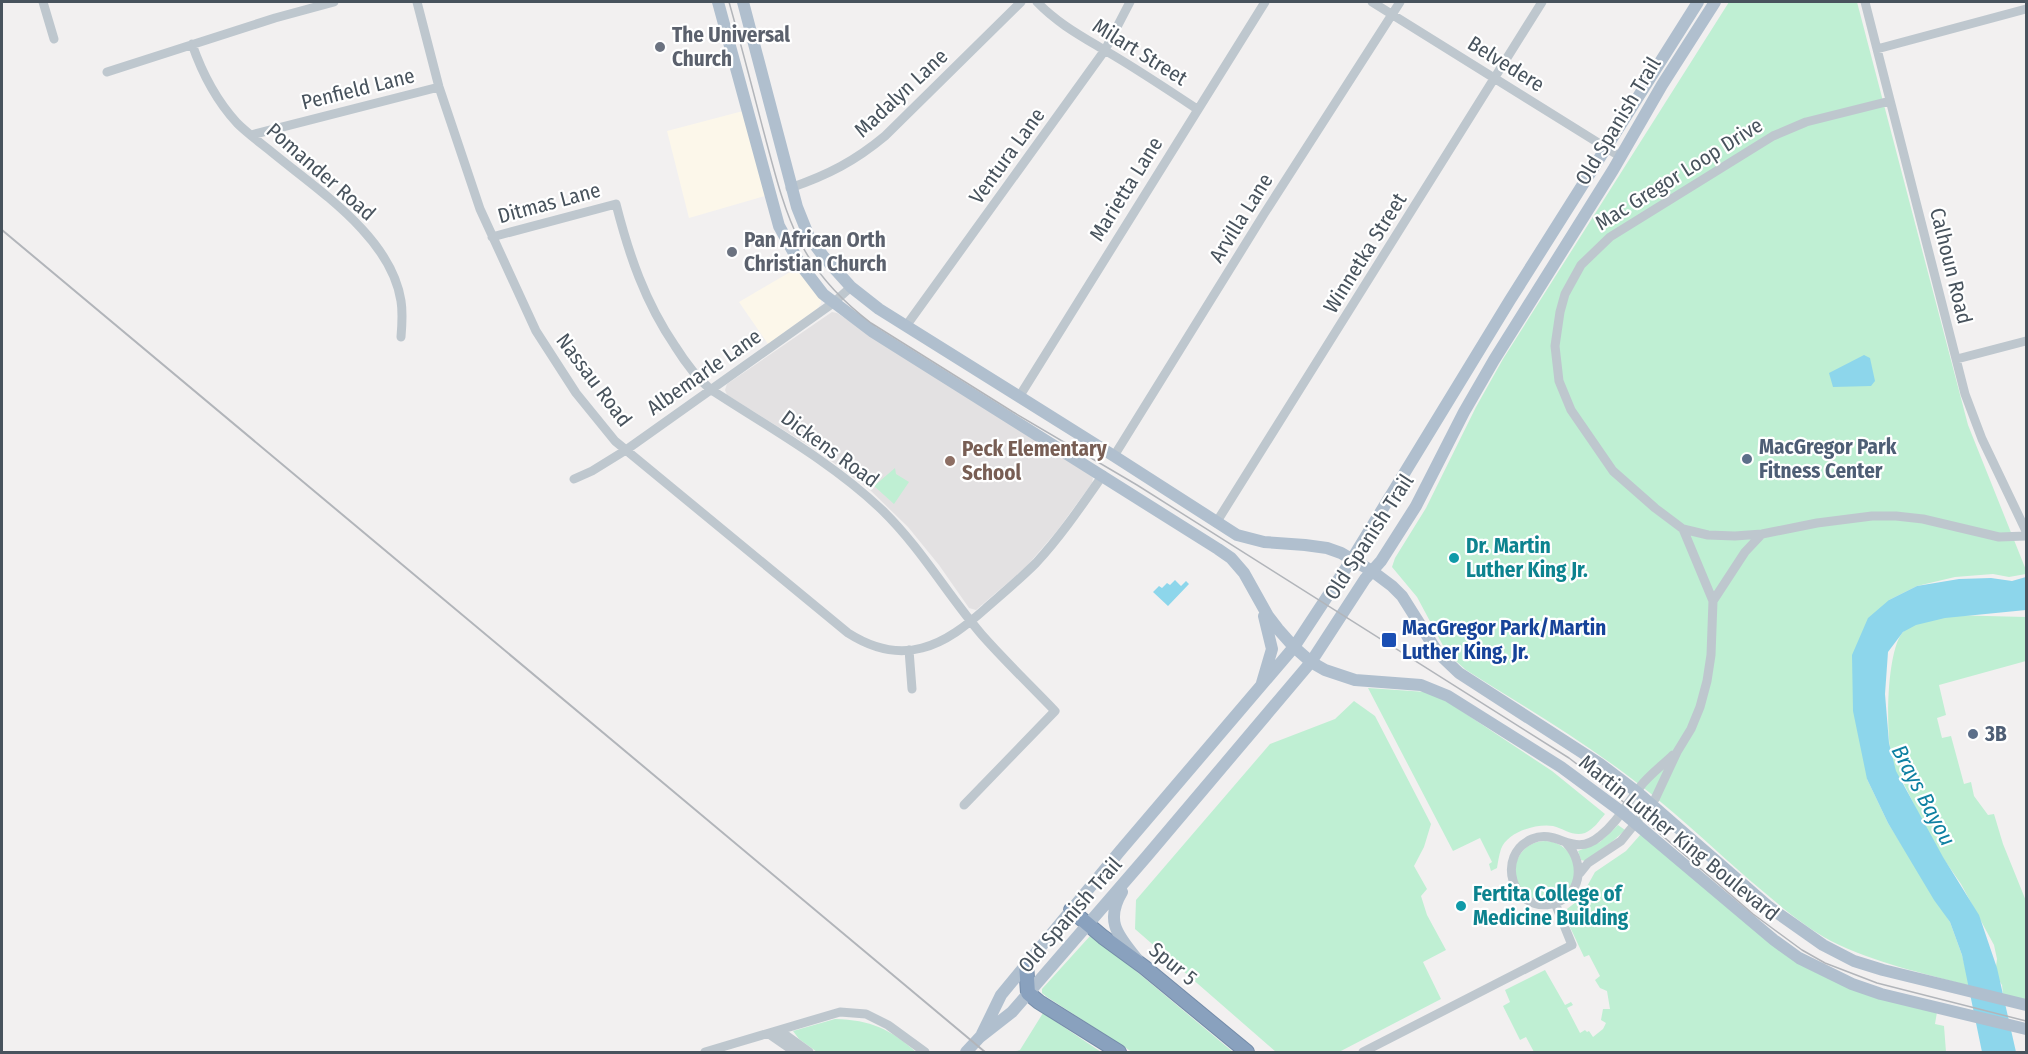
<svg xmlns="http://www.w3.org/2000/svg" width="2028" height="1054" font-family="'Fira Sans Condensed',sans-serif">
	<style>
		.commercial { fill: #fcf7ea }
		.education { fill: #e3e1e2 }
		.green { fill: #bfefd3 }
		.water { fill: #8dd6eb }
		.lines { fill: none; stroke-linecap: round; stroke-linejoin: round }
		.highway-casing { stroke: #748ca9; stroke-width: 16 }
		.minor { stroke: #bec7ce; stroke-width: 9 }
		.major { stroke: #b0bfce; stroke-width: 12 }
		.highway { stroke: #89a1be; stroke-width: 14 }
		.tram { stroke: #b2b5ba; stroke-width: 1.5 }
		.rail { stroke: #b2b5ba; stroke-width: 2 }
		.worship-dot { fill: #6b7280; stroke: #fff; stroke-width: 2 }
		.service-dot { fill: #5c6f8a; stroke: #fff; stroke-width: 2 }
		.education-dot { fill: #8d6e63; stroke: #fff; stroke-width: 2 }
		.culture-dot { fill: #0f9aa8; stroke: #fff; stroke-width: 2 }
		.transit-dot { fill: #1a4fb4; stroke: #fff; stroke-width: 2 }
		.labels { text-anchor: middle; stroke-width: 4.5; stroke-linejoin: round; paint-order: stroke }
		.worship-label { font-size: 21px; font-weight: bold; fill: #5b616d; stroke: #fff; text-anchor: start }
		.street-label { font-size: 21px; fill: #48535d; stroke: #fff }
		.service-label { font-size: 21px; font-weight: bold; fill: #4e5e75; stroke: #fff; text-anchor: start }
		.education-label { font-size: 21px; font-weight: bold; fill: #785e54; stroke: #fff; text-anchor: start }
		.culture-label { font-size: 21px; font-weight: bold; fill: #0d838f; stroke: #fff; text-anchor: start }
		.transit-label { font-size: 21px; font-weight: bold; fill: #164399; stroke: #fff; text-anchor: start }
		.water-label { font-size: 22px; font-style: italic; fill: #0e80a2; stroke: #fff }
	</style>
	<rect width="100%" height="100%" fill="#f2f0f0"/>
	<path class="commercial" d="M743,111L765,196L689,218L667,131Z
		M797,268L821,298V303L818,308L768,344L739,302Z"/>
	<path class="education" d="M832,312L837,313L1090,474L1093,478L1092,483L1057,531L1026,567L976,610L969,608L939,565L908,527L869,489L819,452L727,395L725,390L727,384Z"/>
	<path class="green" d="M1729,2H1857L1968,425L2026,570V574L2009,577L1993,574L1955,577L1917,586L1889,600L1867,779L1888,823L1950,922L1962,955L1970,986C1923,973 1875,963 1831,941C1807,928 1786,911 1765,893C1730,864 1697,832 1662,803C1602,752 1533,712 1466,670L1447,653L1417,597L1392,567L1395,558L1426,508L1476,407L1503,359Z
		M895,468L896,474L909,482L894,504L874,486Z
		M1948,615L2026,617V661L1939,685L1946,715L1937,718L1942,738L1951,736L1964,784L1971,782L1974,796L1988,815L1994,814L2003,844L2026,901V1001L2003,994L2002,985L1995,974L1997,959L1994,945L1961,884L1934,845L1902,780C1900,778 1897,776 1896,773C1884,751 1885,648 1904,631C1916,620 1932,618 1948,615Z
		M1368,688L1426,692L1448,702L1552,771L1605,814C1599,821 1594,829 1585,833C1574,837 1564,829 1553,826C1537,823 1507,832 1501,849C1499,855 1498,862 1497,868L1491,871L1489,864L1492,862L1480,838L1453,851Z
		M1354,701L1375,716L1431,824L1424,847L1414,866L1427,889L1421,896L1427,915L1446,950L1423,962L1441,999L1339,1052H1276L1135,929L1136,900L1270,744L1335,719Z
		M1618,825L1625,830L1613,841L1585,861L1581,860L1578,851L1600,842Z
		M1641,834L1777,948L1937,1012L1935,1024L1944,1026L1946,1052H1534L1526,1037L1520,1040L1503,1006L1510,1002L1505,990L1545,970L1565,1005L1571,1002L1573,1005L1567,1008L1580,1033L1585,1030L1587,1032L1589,1031L1593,1037L1603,1029L1606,1023L1601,1020L1603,1009H1610L1607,991L1600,988L1595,980L1600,976L1589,955L1584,957L1563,912L1580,899L1595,872L1626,851Z
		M1515 871a30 30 0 1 1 60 0a30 30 0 1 1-60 0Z
		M1090,936H1094L1233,1052H1132L1047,997L1042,993V989Z
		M1043,1013L1101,1052H1013L1020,1050Z
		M835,1019C871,1020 890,1029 916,1052H817L799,1039L793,1031Z"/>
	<path class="water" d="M1864,355L1870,358L1875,381L1871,386L1833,387L1829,373Z
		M2026,577V610L1945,618L1916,625L1903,632L1888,652L1885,694L1889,743L1896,771L1943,857L1979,915L1997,968L2016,1052H1982L1962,955L1950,922L1934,900L1888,823L1867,779L1853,711L1852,655L1868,618L1889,600L1917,586L1959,579L1991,578L2012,581Z
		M1175,580L1181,586L1186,581L1189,584L1168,606L1153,592L1159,586L1162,588L1167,583L1170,585Z"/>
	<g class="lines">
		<defs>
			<path id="highway" d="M1071,910L1103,937L1144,967L1247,1052
				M1026,964L1028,993L1039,1002L1119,1052"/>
		</defs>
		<use href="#highway" class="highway-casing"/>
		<path class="minor" d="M43,2L54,39
			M417,2L439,87L480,209L536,331L576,393L615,441L848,633C870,647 896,655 922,648C946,642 967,625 985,609C1002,594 1020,579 1036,563C1061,536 1082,505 1103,475
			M1037,2C1057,23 1081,36 1106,51C1137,69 1167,89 1197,109
			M1372,2L1621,157
			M1865,2L1965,394L1982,439L2026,531
			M192,44C202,73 215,99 237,123C246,132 258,141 268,149C316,189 391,236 401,301C403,313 402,325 401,337
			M1877,49L2026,9
			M107,72L275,18L334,2
			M1890,101L1806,122L1773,136L1610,237L1581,265L1565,294L1560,312L1555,346L1559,381L1571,410L1613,471L1655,508L1683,529L1708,535L1735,536L1762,534L1817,523L1872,516H1896L1923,519L1999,537L2026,536
			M251,135L439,87
			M790,188C828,175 855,161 885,136L1021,2
			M492,237L616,204C629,255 645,302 675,346C685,362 696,377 710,389C768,427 832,462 882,510C921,548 947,594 982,635C1005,661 1031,686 1055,711L964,805
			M906,326L1105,50L1130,2
			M1957,359L2026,341
			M1019,397L1265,2
			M1114,456L1264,214L1400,2
			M574,479L592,471L626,450L833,303L851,287
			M1216,523L1542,2
			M1683,529L1713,601
			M909,650L912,689
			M1567,844C1586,864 1581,898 1551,904C1512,912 1495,855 1532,839C1558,828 1573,859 1600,836C1617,823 1627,803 1640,787C1649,775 1663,765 1673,755
			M1580,873L1588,863L1621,841L1655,799L1677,752L1691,729L1700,707L1707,681L1711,655L1713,601L1745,552L1762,534
			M780,1031L809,1052
			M769,1034L795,1052
			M705,1052L840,1012L866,1014L888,1025L925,1052
			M1363,1052L1572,945L1555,903"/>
		<path class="major" d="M718,2L779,226L800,264L823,294L873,332L1218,549L1231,558L1244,573L1268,616L1278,629L1294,647L1311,662L1325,670L1355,680L1421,685L1448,696L1561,767L1622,812L1774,940L1799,958L1852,984L1881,994L2026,1029
			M743,2L797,207L809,237L824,257L851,287L879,309L1114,456L1237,535L1264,542L1305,545L1327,548L1341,553L1372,571L1392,586L1402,596L1438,653L1459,673L1600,764L1637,792L1769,907L1823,945L1854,961L1883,970L2026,1005
			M1262,683L1272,649L1264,616
			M1122,892C1104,922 1119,936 1137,959
			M982,1034L1001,995L1120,851L1294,647L1352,559L1510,300L1698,2
			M966,1052L980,1037L1012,1012L1147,856L1311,662L1365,579L1381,561L1416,506L1464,412L1494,360L1613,170L1662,85L1715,2"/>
		<use href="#highway" class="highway"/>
		<path class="tram" d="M729,2C741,44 752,87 763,129C786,215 796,266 871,323L1013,412L1137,485L1569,758L1599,781L1753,914L1802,950L1825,963L1877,983L2026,1021"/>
		<path class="rail" d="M2,230L985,1052"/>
	</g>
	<g class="worship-dot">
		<circle cx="660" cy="47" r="6"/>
		<circle cx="732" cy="252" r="6"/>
	</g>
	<g class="service-dot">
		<circle cx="1747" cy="459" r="6"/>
		<circle cx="1973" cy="734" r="6"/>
	</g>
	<circle class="education-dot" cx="950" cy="461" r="6"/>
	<g class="culture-dot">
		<circle cx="1454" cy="558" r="6"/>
		<circle cx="1461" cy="906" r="6"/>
	</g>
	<rect class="transit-dot" x="1381" y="632" width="16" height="16" rx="3"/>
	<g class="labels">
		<g class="worship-label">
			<text x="672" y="42">The Universal<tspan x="672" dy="24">Church</tspan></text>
			<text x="744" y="247">Pan African Orth<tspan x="744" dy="24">Christian Church</tspan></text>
		</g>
		<g class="street-label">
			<text transform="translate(1140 52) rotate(32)" y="7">Milart Street</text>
			<text transform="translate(1506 64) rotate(32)" y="7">Belvedere</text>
			<text transform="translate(358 89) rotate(-14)" y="7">Penfield Lane</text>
			<text transform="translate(901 93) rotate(-43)" y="7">Madalyn Lane</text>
			<text transform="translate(1618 121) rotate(-59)" y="7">Old Spanish Trail</text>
			<text transform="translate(1007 156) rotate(-54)" y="7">Ventura Lane</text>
			<text transform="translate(321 172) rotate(41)" y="7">Pomander Road</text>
			<text transform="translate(1679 174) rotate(-32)" y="7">Mac Gregor Loop Drive</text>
			<text transform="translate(1126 189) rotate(-58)" y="7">Marietta Lane</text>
			<text transform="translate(549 203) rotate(-15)" y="7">Ditmas Lane</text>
			<text transform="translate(1241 218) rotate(-58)" y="7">Arvilla Lane</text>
			<text transform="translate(1365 253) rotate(-58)" y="7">Winnetka Street</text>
			<text transform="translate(1951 266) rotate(76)" y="7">Calhoun Road</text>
			<text transform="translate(704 372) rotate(-35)" y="7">Albemarle Lane</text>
			<text transform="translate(594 380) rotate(53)" y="7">Nassau Road</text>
			<text transform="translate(830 449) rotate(36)" y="7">Dickens Road</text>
			<text transform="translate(1369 537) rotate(-57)" y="7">Old Spanish Trail</text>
			<text transform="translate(1679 838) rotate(39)" y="7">Martin Luther King Boulevard</text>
			<text transform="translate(1070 915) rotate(-49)" y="7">Old Spanish Trail</text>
			<text transform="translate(1173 964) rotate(39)" y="7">Spur 5</text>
		</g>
		<g class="service-label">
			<text x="1759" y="454">MacGregor Park<tspan x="1759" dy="24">Fitness Center</tspan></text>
			<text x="1985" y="741">3B</text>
		</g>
		<g class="education-label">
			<text x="962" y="456">Peck Elementary<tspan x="962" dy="24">School</tspan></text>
		</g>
		<g class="culture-label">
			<text x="1466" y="553">Dr. Martin<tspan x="1466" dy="24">Luther King Jr.</tspan></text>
			<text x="1473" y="901">Fertita College of<tspan x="1473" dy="24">Medicine Building</tspan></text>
		</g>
		<g class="transit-label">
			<text x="1402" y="635">MacGregor Park/Martin<tspan x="1402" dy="24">Luther King, Jr.</tspan></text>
		</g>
		<g class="water-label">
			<text transform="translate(1924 795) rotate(62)" y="8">Brays Bayou</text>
		</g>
	</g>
	<rect width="2028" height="1054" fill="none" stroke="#48535d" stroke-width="6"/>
</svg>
